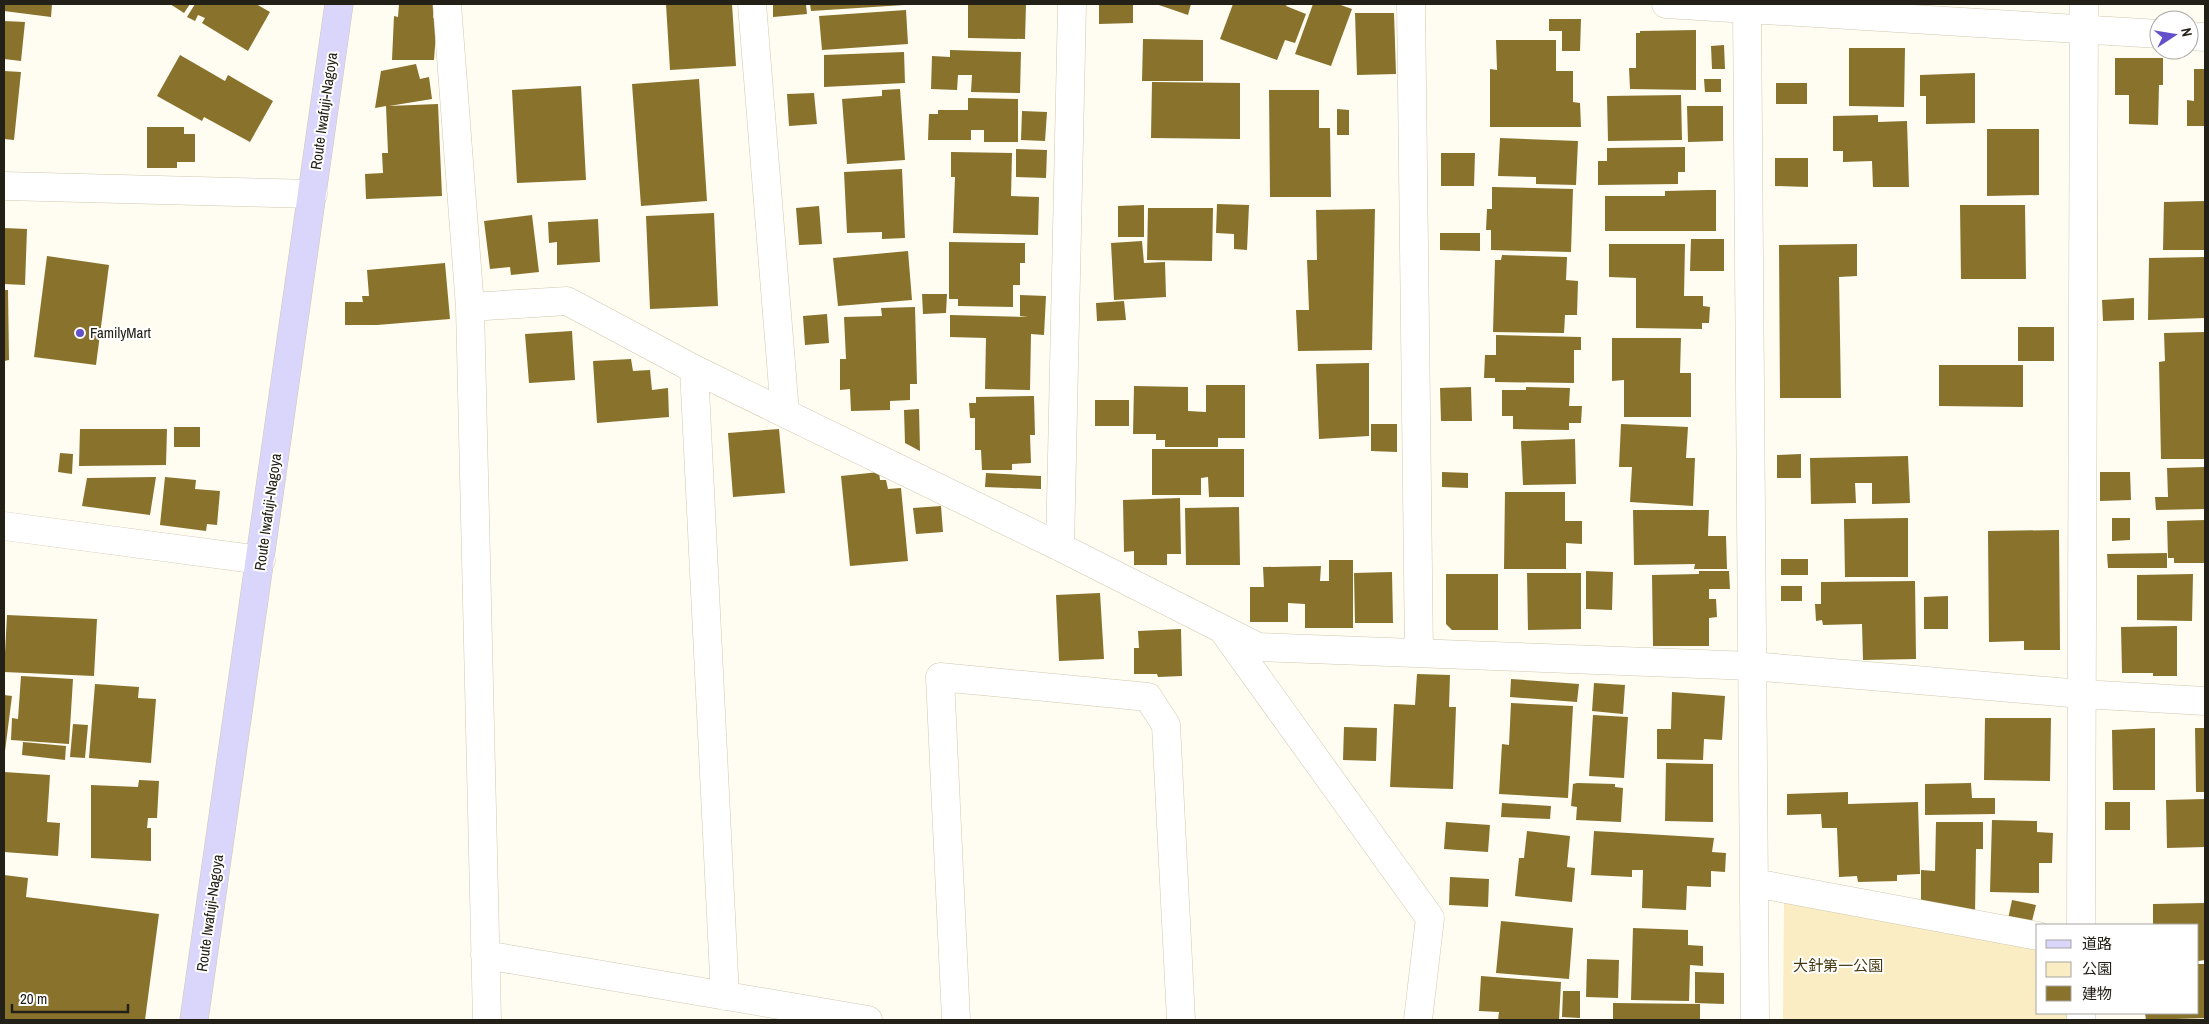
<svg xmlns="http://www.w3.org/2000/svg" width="2209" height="1024" font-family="'Archivo Narrow','Noto Sans JP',sans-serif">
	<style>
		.green { fill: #fbedc3 }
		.building { fill: #88722c }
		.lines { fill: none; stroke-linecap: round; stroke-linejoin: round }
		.street-casing { stroke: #d0c8b0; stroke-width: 29 }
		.secondary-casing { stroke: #d0c8b0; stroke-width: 29 }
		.street { stroke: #fff; stroke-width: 28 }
		.secondary { stroke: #dad6fb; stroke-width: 28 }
		.poi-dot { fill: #6451ca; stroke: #fff; stroke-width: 2 }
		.labels { text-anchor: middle; stroke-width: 4; stroke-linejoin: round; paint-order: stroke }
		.street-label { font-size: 15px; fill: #232017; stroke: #fff }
		.poi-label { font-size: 15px; fill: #232017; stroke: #fff; text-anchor: start }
		.park-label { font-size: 15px; fill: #453811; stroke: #fff }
	</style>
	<rect width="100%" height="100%" fill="#fffcf2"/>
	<path class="green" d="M1784,902L2038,946V1013H2072V1020H1783Z"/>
	<path class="building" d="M4,4H52L51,17L4,11Z
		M170,4H190L184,13Z
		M195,4H256L270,12L248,51L202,23L205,18L198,15L195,21L187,17Z
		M399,4H434L433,18H437L434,60H392L394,16L398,17Z
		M666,4H732L736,66L670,70Z
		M773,4H806L807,14L773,17Z
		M810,4H904V5L811,11Z
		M968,4H1026L1025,39L968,38Z
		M1099,4H1133V23L1099,24Z
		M1156,4H1191L1188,15Z
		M1233,4H1287L1286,6L1306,14L1295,43L1285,40L1277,60L1220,39Z
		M1313,4H1338L1352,9L1331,66L1295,54Z
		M906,10L908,44L822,50L819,16Z
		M1355,13H1394L1396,74L1357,75Z
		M1549,19H1581L1580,51H1562V31H1549Z
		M4,21L25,22L21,61L4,59Z
		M1696,30V90L1630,89L1629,68H1636V33H1640V31Z
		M1143,39L1203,40V81H1142Z
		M1496,40H1556V71H1573V102L1580,103L1581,127H1490V69L1497,70Z
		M1724,45L1725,69H1712L1711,46Z
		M1849,48H1905L1904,107L1849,106Z
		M950,50L1021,52L1020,93L971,92L972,75H958L957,90L931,89L932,56L950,57Z
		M904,52L905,83L824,87V55Z
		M180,55L225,81L228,75L273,101L250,142L204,117L202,121L157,96Z
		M2115,58H2163V85H2159L2158,125L2129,124V95H2115Z
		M416,64L420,79L429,77L432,99L389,106L438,104L442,196L366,199L365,174L383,173L382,153H388L386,106L375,108L381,71Z
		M2194,69H2205V126H2187V100L2194,101Z
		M4,71L21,72L14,140L4,139Z
		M1975,73V123L1926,124V96H1920V75Z
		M699,79L707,201L641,206L632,84Z
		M1704,79H1721V92H1705Z
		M1152,82L1240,83V139L1151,138Z
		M1776,83H1807V104H1776Z
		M581,86L586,180L517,183L512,90Z
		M900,89L905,160L847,164L842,99L882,96V90Z
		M1269,90H1319V128H1330L1331,197H1270Z
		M814,93L817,124L789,126L787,94Z
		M1681,95L1682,140L1608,141L1607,96Z
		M968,98L1018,99V142H984V130H971V140H928L929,114H938V110H968Z
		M1687,106H1723V141L1688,142Z
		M1337,109L1349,110V135H1337Z
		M1022,111L1047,112L1045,141L1021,140Z
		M1878,115V122L1907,121L1909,187H1873L1872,161L1843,162V151H1833V116Z
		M147,127H184V134H195V162H177V168H147Z
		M1987,129H2039V195L1987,196Z
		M1500,138L1578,141L1576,185L1536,184V177L1498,176Z
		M1685,147V172H1678V184L1598,185V161H1607V148Z
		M1016,149L1047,150L1046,178L1016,177Z
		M951,152L1012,153L1011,196L1039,197L1038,235L953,233L955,177H951Z
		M1441,153H1475L1474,186H1441Z
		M1775,158H1808V187L1775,186Z
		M902,169L905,238L882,239V232L847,233L844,172Z
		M1492,187L1573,189L1571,252L1491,250V230H1486L1487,209H1492Z
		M1708,190H1716V231H1605V196H1665V191Z
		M2205,201V250H2163L2164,202Z
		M1217,204L1249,205L1247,250L1234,249V234L1216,233Z
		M1144,205V237H1118V206Z
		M1960,205H2025L2026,279H1961Z
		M819,206L822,244L799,245L796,208Z
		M1148,208H1213L1212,261L1147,260Z
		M1375,209L1372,350L1298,351L1296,310H1309L1307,260H1317L1316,210Z
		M714,213L718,306L650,309L646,216Z
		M532,215L539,272L511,275L510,267L490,269L484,221Z
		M598,219L600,262L557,265V242L549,243L548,222Z
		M4,228L27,229L25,285L4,284Z
		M1440,233H1480V251L1440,250Z
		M1691,239H1724V271H1690Z
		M1142,241L1144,263L1165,262L1166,297L1114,300L1111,243Z
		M949,242L1025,243V263H1020V285H1013V307L958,306V299H949Z
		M1609,244H1685L1684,296H1703V306L1710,307L1709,323H1702V329L1636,328V278L1609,277Z
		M1857,244V276L1839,277L1841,398H1780L1779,245Z
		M908,251L912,300L838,306L833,258Z
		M1502,255L1567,257L1566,280L1578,281L1577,315H1565L1564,333L1493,332L1495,260H1501Z
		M47,256L109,265L96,365L34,357Z
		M2205,257V318L2148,320L2149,258Z
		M445,263L450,319L377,325H345V302H363L362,296H369L367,270Z
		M4,290H8L9,360L4,361Z
		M922,294H947L946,313L923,314Z
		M1020,295L1046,296L1044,335L1031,334L1030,390L985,389L986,338L950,337V315L1028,317L1020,316Z
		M2134,298V320L2103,321L2102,300Z
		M1124,301L1126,320L1097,321L1096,303Z
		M915,307L917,384H910V400L890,401V410L851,411L850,389L840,390V359H846L844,317L882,316L881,308Z
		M827,314L829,343L805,345L803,316Z
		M2018,327H2054V361H2018Z
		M572,331L575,380L529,383L525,334Z
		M2205,332V459H2161L2159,362L2165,361L2164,333Z
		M1496,335L1581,337V350H1574V383L1495,382V378H1484L1485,355H1496Z
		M1612,338H1681L1680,373H1691V417H1624V380L1612,381Z
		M631,359L633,371L650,370L652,390L668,388L669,417L597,423L593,361Z
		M1369,363V436L1319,439L1316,364Z
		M1939,365H2023V407L1939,406Z
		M1206,385H1245V438H1218V447H1165V440H1156V434H1133L1134,386L1188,387V411L1206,412Z
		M1471,387L1472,421H1441L1440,388Z
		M1526,387L1570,388L1569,406H1582L1581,423H1569V430L1513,429V416H1502V390H1526Z
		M1034,396L1035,435H1030L1031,463L1012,464V470H982L981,450H975V418H970L969,403H976V397Z
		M1095,400H1129V426H1095Z
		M919,409L920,451L905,443L904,410Z
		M1371,424H1397V452L1371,451Z
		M1621,424L1688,427L1686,458H1695L1693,506L1630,502L1632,467H1619Z
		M174,427H200V447H174Z
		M80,429H167L166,465L79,466Z
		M779,429L785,493L733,497L728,433Z
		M1575,439L1576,484L1523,485L1521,441Z
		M1152,449H1244V497H1209L1208,477L1201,478V495H1152Z
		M60,453L73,454L72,474L58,472Z
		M1801,454V478H1777V455Z
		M1908,456L1910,503L1872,504V483H1855L1856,503L1811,504L1810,458Z
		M2205,467V509L2156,510L2155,497H2168L2167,468Z
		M879,472L880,480H886L888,489L901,488L908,561L850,566L841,476Z
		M1442,472L1468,473V488L1442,487Z
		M2100,472H2130L2131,500L2100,501Z
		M986,473L1041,476V489L985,487Z
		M156,477L150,515L82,506L87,478Z
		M165,477L196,480L195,489L220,491L217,525L207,524L206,531L160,525Z
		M1505,492H1565V521H1582V544L1566,543V569H1504Z
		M1180,498L1181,554H1167V565H1134V551L1124,552L1123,500Z
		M941,506L943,532L916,534L913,508Z
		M1239,507L1240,565H1186L1185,508Z
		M1633,510H1709L1708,536H1726L1727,569H1694L1695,564L1634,565Z
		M1908,518V577H1845L1844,519Z
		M2112,518H2130V540L2112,541Z
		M2205,520V563H2174V558H2168L2167,521Z
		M2059,530L2060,650H2024V641L1989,642L1988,531Z
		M2167,553V568H2108L2107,554Z
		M1781,559H1808V575H1781Z
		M1329,560H1353V628H1305V604L1288,603V622H1250V587H1264L1263,567L1321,566L1320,581H1329Z
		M1586,571L1613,572L1612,610L1586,609Z
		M1699,571H1729L1730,589H1709V599H1716L1717,617L1709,618V646H1653L1652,575L1699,574Z
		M1392,572L1393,623H1355L1354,573Z
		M1527,573H1581V629L1528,630Z
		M1446,574H1498V630H1452L1446,624Z
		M2193,574L2192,621L2137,620V575Z
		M1915,581L1916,659L1863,660L1862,624L1823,625L1822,620L1816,621L1815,604H1821V582Z
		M1781,586H1802V601H1781Z
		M1100,593L1104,659L1059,661L1056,595Z
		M1948,596V629H1924V597Z
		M7,615L97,619L94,676L4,672Z
		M2177,626V676H2153V673H2122L2121,627Z
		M1181,629L1182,676L1158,677L1157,674H1134V648H1139L1138,631Z
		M1417,674L1450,675L1449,707H1456L1453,789L1390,787L1394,704L1415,705Z
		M21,676L73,679L69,744L11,740L12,718L18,719Z
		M1511,679L1579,684L1577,702L1510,697Z
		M1594,683L1625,685L1623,714L1592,711Z
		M95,684L139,687L138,698L156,699L151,763L89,758Z
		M1672,692L1725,696L1722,740L1704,739L1703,760L1657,759V729H1671Z
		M4,695L12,696L5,751H4Z
		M1511,703L1573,706L1568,798L1499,794L1502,744L1509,745Z
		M1593,715L1628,717L1624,778L1589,776Z
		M1985,718H2051L2050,781L1984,780Z
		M73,724L88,725L85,758L70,757Z
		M1344,727L1377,728L1376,761L1343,760Z
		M2155,728V790H2113L2112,730Z
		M2195,728H2205V792H2196Z
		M23,742L66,746L65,760L22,755Z
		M1666,763L1713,764V822L1665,821Z
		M4,772L50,775L47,822L60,823L58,856L4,852Z
		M139,780L159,781L157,818H148L147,828H151V861L91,858V785L138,787Z
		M1577,783L1615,784V787L1623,788L1621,822L1576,820L1577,807L1571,806L1573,784Z
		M1971,783L1972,798H1995V814L1925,815V784Z
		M1848,792V804L1918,802L1920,874L1897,875V881L1858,882L1857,876L1839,877L1837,828H1822L1821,814L1787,815V794Z
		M2205,799V847L2167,848L2166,800Z
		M2105,802H2130V830H2105Z
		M1502,803L1551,806L1550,819L1501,817Z
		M1992,820L2037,821V832L2053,833L2052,863H2039V893L1990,892Z
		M1446,822L1490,825L1488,852L1444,849Z
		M1936,822H1983V849H1976L1975,914L1921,902V870L1935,871Z
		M1527,831L1570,836L1567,867L1575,868L1572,902L1515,896L1519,858H1524Z
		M1594,831L1714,838L1712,852L1726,853L1725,872L1711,871V887L1687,886L1686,910L1642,908L1643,870H1632V877L1591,875Z
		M4,875L28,878L26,897L159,914L145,1020H4Z
		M1450,877L1489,879L1488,907L1449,905Z
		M2012,900L2036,905L2031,925L2008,919Z
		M2205,903V960L2198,961V925H2153V904Z
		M1501,921L1573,928L1569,979L1496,973Z
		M1633,928L1688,930V945L1703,946V966L1690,965L1689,1001L1631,1000Z
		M1587,959L1619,960L1618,998L1586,997Z
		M2198,964H2205V1018L2146,1020L2145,1013H2198Z
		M1695,972L1724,973V1004L1695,1003Z
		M1481,976L1561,982L1559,1020H1498L1499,1012L1479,1011Z
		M1563,991H1580V1018L1562,1017Z
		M1613,1003L1700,1004V1020H1613Z"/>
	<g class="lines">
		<defs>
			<path id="street" d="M447,4L470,307L487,1020
				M752,4L785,413
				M1411,4L1419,653
				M1666,4L2159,34
				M1747,9L1755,1020
				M2189,36L2205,37
				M4,186L313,194
				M470,307L567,301L694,369L1060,547L1258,647L1752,666L2082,694L2205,701
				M694,369L725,996
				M4,526L261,560
				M1060,547L1072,4
				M1225,633L1430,918L1418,1020
				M1754,883L2038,936
				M2081,925L2084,4
				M485,955L868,1020
				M956,1020L940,677L1148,697L1166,725L1181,1020
				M2081,1020V1013"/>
			<path id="secondary" d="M194,1020L339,4"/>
		</defs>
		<use href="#street" class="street-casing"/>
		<use href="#secondary" class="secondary-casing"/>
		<use href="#street" class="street"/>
		<use href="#secondary" class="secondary"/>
	</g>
	<circle class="poi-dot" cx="80" cy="333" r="5"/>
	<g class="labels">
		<g class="street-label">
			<text transform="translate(324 111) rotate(-82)" y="5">Route Iwafuji-Nagoya</text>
			<text transform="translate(268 512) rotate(-82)" y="5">Route Iwafuji-Nagoya</text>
			<text transform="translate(210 913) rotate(-82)" y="5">Route Iwafuji-Nagoya</text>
		</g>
		<g class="poi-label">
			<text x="90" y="338">FamilyMart</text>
		</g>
		<g class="park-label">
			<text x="1838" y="971">大針第一公園</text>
		</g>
	</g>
	<rect width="2209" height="1024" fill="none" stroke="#232017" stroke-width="10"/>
	<rect x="2036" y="924" width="162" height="90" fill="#ffffff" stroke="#a7a6a2"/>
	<rect x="2046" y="940" width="25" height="8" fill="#dad6fb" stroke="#a7a6a2"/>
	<text x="2082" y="949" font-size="15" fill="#232017">道路</text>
	<rect x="2046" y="962" width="25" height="15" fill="#fbedc3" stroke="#a7a6a2"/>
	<text x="2082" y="974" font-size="15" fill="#232017">公園</text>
	<rect x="2046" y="986" width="25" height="15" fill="#88722c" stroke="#a7a6a2"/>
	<text x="2082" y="999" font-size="15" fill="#232017">建物</text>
	<g transform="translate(2174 35) rotate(78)"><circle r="24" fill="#ffffff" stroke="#a7a6a2"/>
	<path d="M0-4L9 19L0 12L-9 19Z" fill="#6451ca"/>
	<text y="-8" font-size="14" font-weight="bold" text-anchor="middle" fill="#232017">N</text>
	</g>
	<path d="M12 1004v8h116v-8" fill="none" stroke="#232017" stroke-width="2.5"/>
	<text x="20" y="1004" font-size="15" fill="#232017" stroke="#ffffff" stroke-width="4" paint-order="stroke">20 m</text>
</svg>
